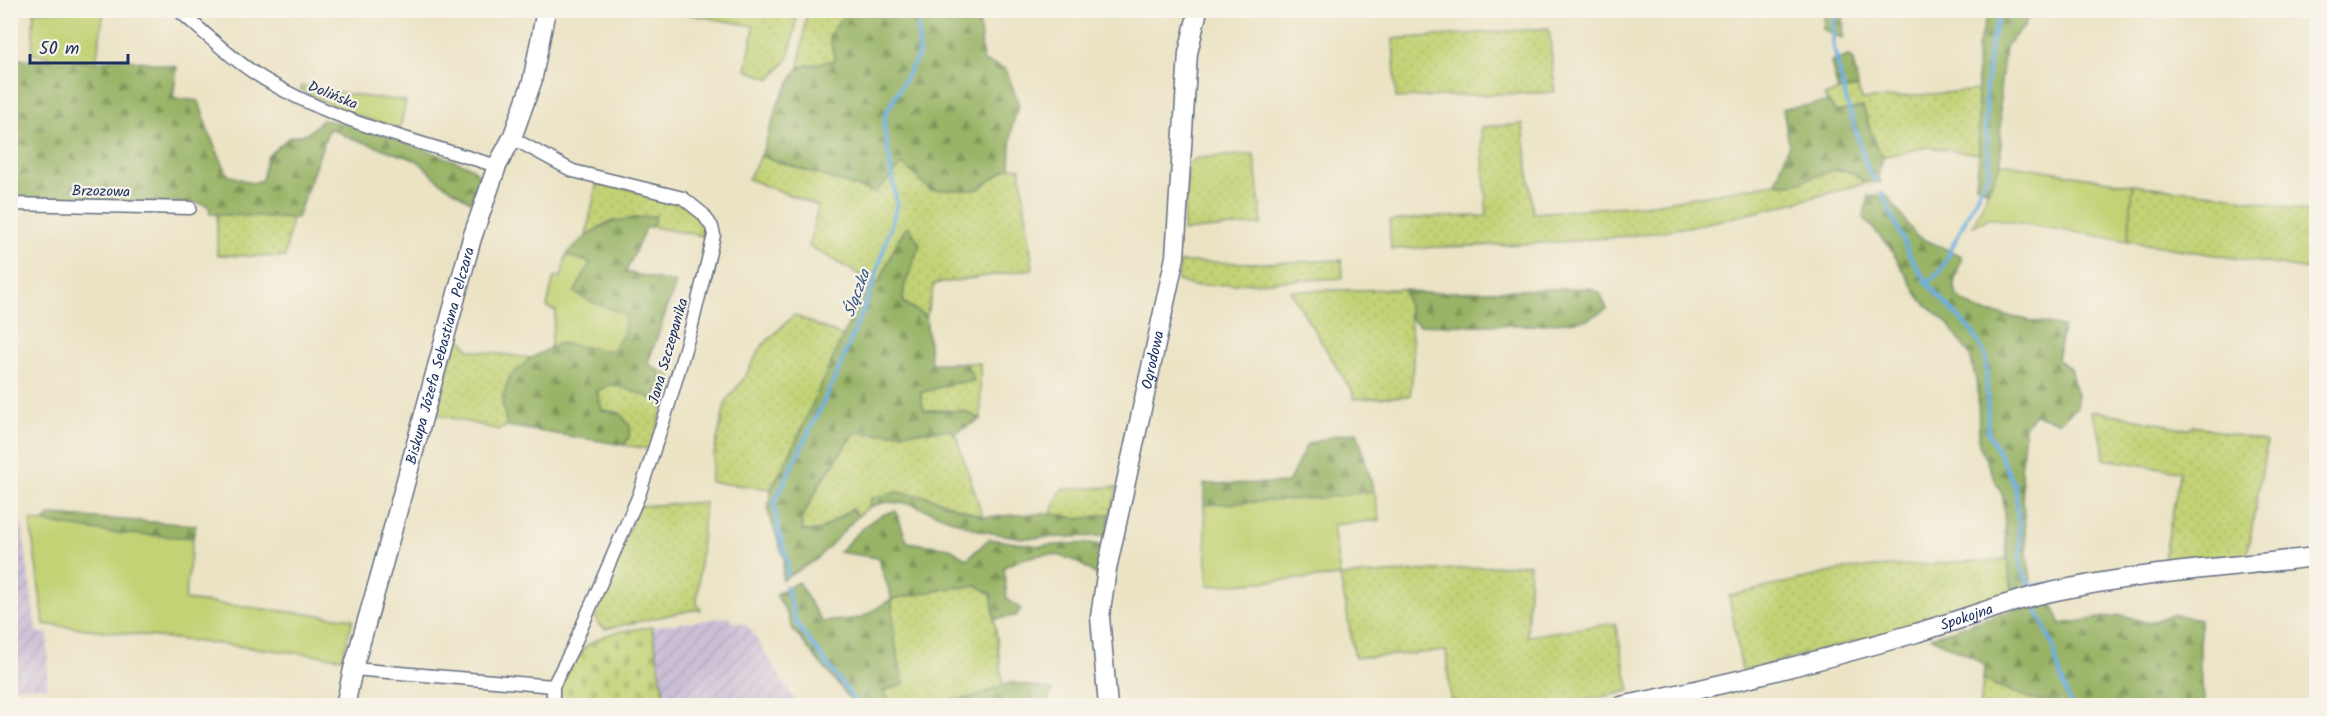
<svg xmlns="http://www.w3.org/2000/svg" width="2327" height="716" font-family="Kalam,sans-serif">
	<style>
		.industrial { fill: url(#industrial-furrows) }
		.grass { fill: url(#grass-dots); stroke: #6e8069; stroke-width: 1.5 }
		.forest { fill: url(#forest-firs); stroke: #5a7262; stroke-width: 1.5 }
		.cemetery { fill: url(#cemetery-stones); stroke: #6e8069; stroke-width: 1.5 }
		.garden { fill: #c2d274; stroke: #6e8069; stroke-width: 1.5 }
		.lines { fill: none; stroke-linecap: round; stroke-linejoin: round }
		.stream { stroke: #6dafe1; stroke-width: 4 }
		.street-casing { stroke: #646e82; stroke-width: 15 }
		.secondary-casing { stroke: #646e82; stroke-width: 21 }
		.street { stroke: #fff; stroke-width: 12 }
		.secondary { stroke: #fff; stroke-width: 18 }
		.labels { text-anchor: middle; stroke-width: 4.5; stroke-linejoin: round; paint-order: stroke }
		.street-label { font-size: 15px; fill: #1b2f5e; stroke: #f7f3e8 }
		.water-label { font-size: 16px; font-style: italic; fill: #345585; stroke: #f7f3e8 }
	</style>
	<defs>
		<pattern id="industrial-furrows" width="10" height="10" patternUnits="userSpaceOnUse" patternTransform="scale(1.5)"><rect width="10" height="10" fill="#cbbfd5"/><path d="M-1 1l2-2M0 10L10 0M9 11l2-2" fill="none" stroke="#aea4b9"/></pattern>
		<pattern id="grass-dots" width="8" height="8" patternUnits="userSpaceOnUse" patternTransform="scale(1.5)"><rect width="8" height="8" fill="#c2d274"/><path d="M2 2h.1M6 6h.1" fill="none" stroke="#a6b567" stroke-width="1.8" stroke-linecap="round"/></pattern>
		<pattern id="forest-firs" width="22" height="20" patternUnits="userSpaceOnUse" patternTransform="scale(1.5)"><rect width="22" height="20" fill="#99b466"/><path d="M5 1l3.5 6h-7zM16 11l3.5 6h-7z" fill="#7c9357"/></pattern>
		<pattern id="cemetery-stones" width="16" height="16" patternUnits="userSpaceOnUse" patternTransform="scale(1.5)"><rect width="16" height="16" fill="#c2d274"/><path d="M2 7V4a2 2 0 0 1 4 0v3zM10 15v-3a2 2 0 0 1 4 0v3z" fill="#a6b567"/></pattern>
	</defs>
	<rect width="100%" height="100%" fill="#f7f3e8"/>
	<filter id="ink" filterUnits="userSpaceOnUse"><feTurbulence type="fractalNoise" baseFrequency=".0167" numOctaves="2"/><feDisplacementMap in="SourceGraphic" scale="12" xChannelSelector="R" yChannelSelector="G"/><feConvolveMatrix kernelMatrix="1 2 1 2 8 2 1 2 1" color-interpolation-filters="sRGB"/></filter>
	<filter id="wash" filterUnits="userSpaceOnUse"><feTurbulence type="fractalNoise" baseFrequency=".008" numOctaves="4" result="noise"/><feDisplacementMap in="SourceGraphic" scale="24" xChannelSelector="R" yChannelSelector="G"/><feGaussianBlur stdDeviation="1.35" result="paint"/><feColorMatrix in="noise" values="0 0 0 0 0 0 0 0 0 0 0 0 0 0 0 0 0 1.4 0 .05"/><feComposite in="paint" operator="in"/></filter>
	<g filter="url(#wash)">
		<rect width="100%" height="100%" fill="#ebe3c4"/>
		<path class="industrial" d="M11,520L19,521L22,525L36,631L48,635L47,687L11,686Z
			M729,617L733,622L743,623L749,627L798,705H666L652,627Z"/>
		<path class="grass" d="M670,11H796L795,30L788,59L771,79L746,70L754,26Z
			M807,11H845V14L830,36L836,60L799,67Z
			M1549,28L1555,92L1396,98L1393,39Z
			M1858,87L1861,100L1978,90L1979,154L1928,147L1883,157L1876,147L1863,107L1836,112L1824,96L1838,91Z
			M1523,124L1533,213L1654,204L1776,183C1781,184 1786,185 1791,184C1819,180 1839,155 1865,183C1806,200 1747,216 1687,227C1590,245 1489,245 1391,249L1389,221L1430,217L1487,216L1481,127Z
			M1254,154L1262,224L1183,231L1188,164L1197,158Z
			M761,156L875,193L903,164L976,190L1010,167L1020,168L1033,269L934,284L926,317L903,302L908,227L898,240L879,283L868,280L809,246L818,206L748,179Z
			M597,182L681,201L700,218L709,237L652,227L655,216L608,222L586,236Z
			M2133,185L2224,195L2316,213V271L2128,241Z
			M217,214L292,218L285,257L217,255Z
			M1342,260L1343,278L1193,286L1178,281L1180,262L1262,263Z
			M1404,289C1412,325 1416,359 1410,396L1354,399L1353,393L1290,291Z
			M794,315L845,337L791,452L771,489L710,482L715,449L726,401L742,381L762,346Z
			M457,335L470,350L531,358C503,382 500,389 507,426L499,430L436,414Z
			M966,363H980L981,419L963,411L924,410L920,393L954,383L974,381Z
			M658,370L671,376L653,445L648,449L624,445L629,437L620,413L602,410L597,390L612,384L653,398L662,382Z
			M2097,411L2187,429L2194,425L2267,442L2246,561L2163,565L2180,471L2104,459L2102,440L2091,412Z
			M949,430L955,433L983,517L964,511L871,498L869,507L858,516L851,509L819,531H803L801,520L821,482L855,432L875,434Z
			M1118,487L1110,514L1080,519L1051,513L1062,489Z
			M705,502L697,603L701,610H692L605,629L598,624L596,617L638,506Z
			M2007,559L2013,596L1885,634L1742,671L1729,596L1845,569Z
			M1530,564L1527,636L1615,623L1630,691L1563,705H1451L1446,651L1355,658L1340,576Z
			M979,586L991,594L1003,685L975,697L919,704L891,702L883,691L904,684L894,639L892,599L950,588Z
			M1983,680L2028,698L2053,702L2056,705L1980,706Z"/>
		<path class="forest" d="M845,11H991L979,19L983,61L1006,69L1019,105L1012,126L1010,167L976,190H930L903,164L875,193L761,156L779,101L799,67L835,60L829,36L845,14Z
			M1825,11H1844L1843,39L1823,29Z
			M1989,11H2046L2030,14L2024,27L2005,46L2000,91L2001,163L1987,191L1976,185L1979,154L1977,47Z
			M1849,56L1853,61L1858,87L1838,91L1831,62Z
			M120,58L177,67L173,98L199,101L208,131L228,175L252,183L262,180L267,157L288,138L308,133L322,120C368,125 427,151 471,167L479,175L471,202L439,181L418,161L346,136L329,128L297,218L210,214L209,206L198,203L11,200V59L96,62Z
			M1828,102L1836,112L1863,107L1876,147L1883,157L1878,175L1881,182L1865,183C1839,155 1819,180 1791,184C1786,185 1781,184 1776,183L1789,144L1783,109Z
			M1887,195L1916,236L1962,256L1954,283L1957,297L1977,310L2063,327L2057,360L2070,368L2077,396V407L2059,422L2035,415L2025,426L2021,473L2027,554L2031,579L2028,592L2013,596L2007,559L2003,497L1979,445L1978,388L1970,356L1949,325L1921,300L1890,248L1863,217L1868,196Z
			M656,216L652,227H646L626,272L676,283L648,363L658,370L662,382L653,398L612,384L597,391L602,410L620,413L630,426L629,437L624,445L507,426L502,400L510,376L531,358L559,343L612,350L596,304L574,293L590,263L566,255C596,223 614,219 656,216Z
			M908,226L920,244L904,288L903,302L926,317L931,363H966L974,381L954,383L920,393L924,410L963,411L981,419L955,433L948,430L875,434L855,432L821,482L801,519L803,531H819L852,509L858,516L817,559L782,580L784,558L768,512L771,489L791,452L868,280L879,283L898,240Z
			M1589,288L1600,293L1607,309L1586,320L1532,325H1419L1411,319L1404,289L1419,293Z
			M1357,432L1374,491L1322,498L1204,505V484L1288,483L1307,444L1337,435Z
			M897,492L929,497L983,517L1051,513L1080,519L1110,514L1107,536L1022,538L981,531L911,504L886,502L869,507L871,498Z
			M896,511L907,542L950,548L967,559L989,539L1039,546L1090,543L1104,546L1099,577C1065,550 1043,548 1004,567L1007,599L1021,609L1016,616L995,619L991,594L978,586L950,588L892,599L894,639L904,684L883,691L891,702L919,704L975,697L1010,682L1052,690L1047,705H855L793,630L788,616L776,594L798,582L822,622L861,618L892,599L878,558L839,552C856,535 871,515 896,511Z
			M51,515L196,525L193,538L111,533L43,522Z
			M2049,598L2061,624L2121,615L2149,623L2172,614L2200,619V669L2205,705H2056L2053,702L2028,698L1983,680L1984,666C1969,650 1949,650 1931,637Z"/>
		<path class="cemetery" d="M652,627L666,705L557,706C559,670 576,646 610,634C623,630 639,629 652,627Z"/>
		<path class="garden" d="M34,11H104L96,62L51,61L48,56L32,54Z
			M301,86L367,97L406,101L400,129L345,112L301,90Z
			M2001,163L2133,185L2128,241L1989,218L1973,226Z
			M566,255L590,263L574,293L596,304L625,314L624,333L612,351L560,343L550,348L556,311L547,307L554,276L561,278Z
			M1374,491L1380,520L1333,525L1340,576L1208,586L1204,505L1322,498Z
			M30,520L111,533L193,538L185,600L353,619L342,658L44,624Z"/>
		<g class="lines">
			<path class="stream" d="M1834,10L1833,43L1844,92L1867,168L1875,181
				M1882,193L1910,256L1927,283L1974,334L1986,357L1988,432L2015,485L2020,539V566L2030,586L2050,584
				M1927,283L1941,270L1989,171L1986,125V87L1991,44L1999,16L2004,10
				M787,575L788,563L779,533L774,503L836,376L873,285L897,205L884,128L885,115L919,54L918,10
				M786,586L796,623L859,706
				M2037,610L2054,648L2057,665L2071,706"/>
		</g>
	</g>
	<g filter="url(#ink)">
		<g class="lines">
			<defs>
				<path id="street" d="M178,10C203,31 226,54 253,72C323,119 417,141 497,166
					M512,138L573,171L683,198L703,214L712,227L714,235L692,325L668,407L639,495L573,647L553,686
					M10,204L190,208
					M353,669L553,686V706"/>
				<g id="secondary">
					<path id="s1" d="M345,706L353,669L381,572L472,238L497,166L512,138L532,82L546,10"/>
					<path id="s2" d="M1108,706L1100,617L1107,569L1175,257L1188,53L1198,10"/>
					<path id="s3" d="M1621,706C1721,686 1819,661 1916,633C1962,620 2005,602 2051,592C2136,573 2229,567 2316,557"/>
				</g>
			</defs>
			<use href="#street" class="street-casing"/>
			<use href="#secondary" class="secondary-casing"/>
			<use href="#street" class="street"/>
			<use href="#secondary" class="secondary"/>
		</g>
	</g>
	<g class="labels">
		<g class="street-label">
			<text transform="translate(333 95) rotate(22)" y="5">Dolińska</text>
			<text transform="translate(101 191) rotate(1)" y="5">Brzozowa</text>
			<text transform="translate(668 351) rotate(-74)" y="5">Jana Szczepanika</text>
			<text dy="5" stroke="none"><textPath href="#s1" startOffset="363">Biskupa Józefa Sebastiana Pelczara</textPath></text>
			<text dy="5" stroke="none"><textPath href="#s2" startOffset="352">Ogrodowa</textPath></text>
			<text dy="5" stroke="none"><textPath href="#s3" startOffset="357">Spokojna</textPath></text>
		</g>
		<g class="water-label">
			<text transform="translate(856 293) rotate(-70)" y="6">Ślączka</text>
		</g>
	</g>
	<rect width="2327" height="716" fill="none" stroke="#f7f3e8" stroke-width="36"/>
	<path d="M30 54v9h98v-9" fill="none" stroke="#1b2f5e" stroke-width="3"/>
	<text x="39" y="54" font-size="18" fill="#1b2f5e" stroke="#f7f3e8" stroke-width="4.5" paint-order="stroke">50 m</text>
</svg>
